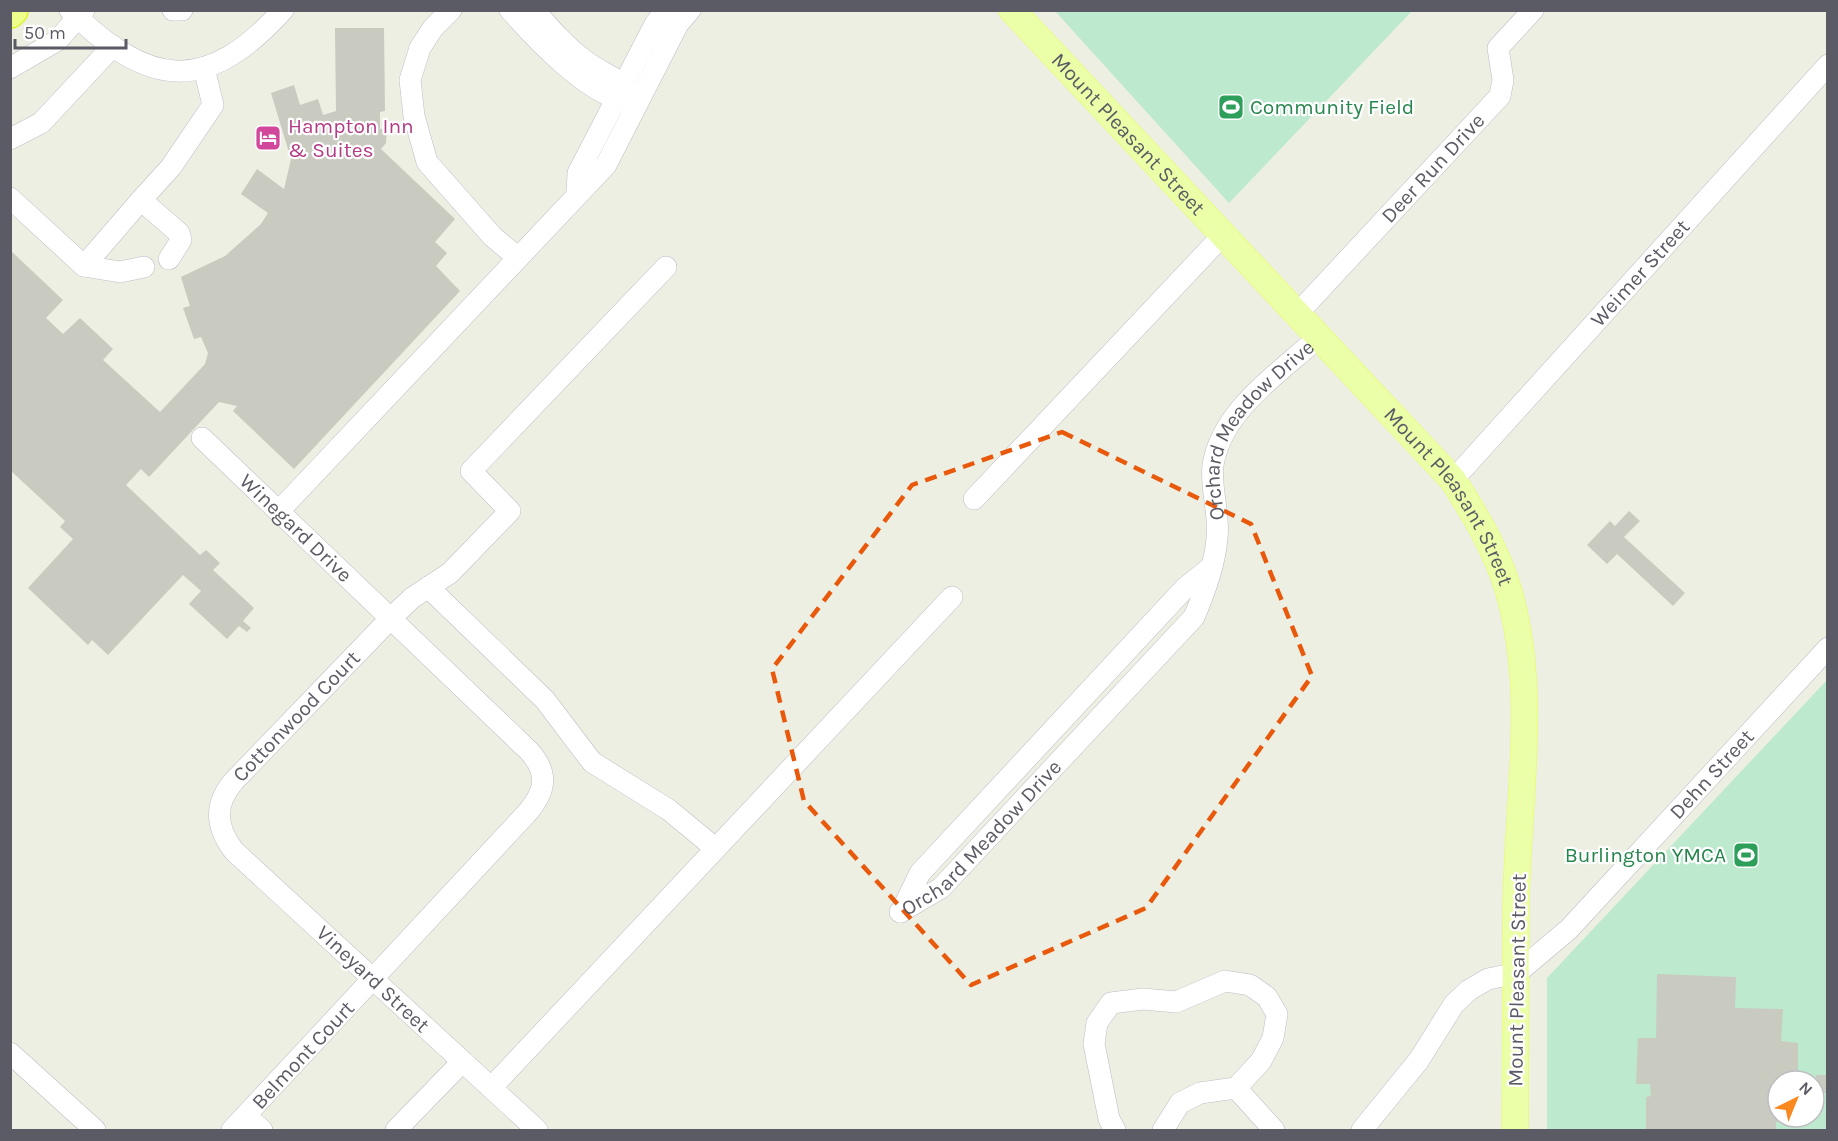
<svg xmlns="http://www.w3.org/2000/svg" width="1838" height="1141" font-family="Karla,sans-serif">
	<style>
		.green { fill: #bde9cf; fill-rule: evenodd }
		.building { fill: #c9cac0 }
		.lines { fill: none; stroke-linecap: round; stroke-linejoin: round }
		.minor-casing { stroke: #bdbdc6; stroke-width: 22 }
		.major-casing { stroke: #e8fe4d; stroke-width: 27 }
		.highway-casing { stroke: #dbf200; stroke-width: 32 }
		.minor { stroke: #fff; stroke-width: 21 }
		.major { stroke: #eaffa8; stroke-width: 26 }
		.highway { stroke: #edff8a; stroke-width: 30 }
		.marked { fill: none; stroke: #e8590c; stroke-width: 4.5; stroke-dasharray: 12 8; stroke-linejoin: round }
		.labels { text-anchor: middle; stroke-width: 4.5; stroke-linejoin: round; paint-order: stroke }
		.leisure-label { font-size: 21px; fill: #27864d; stroke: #fff; text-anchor: start }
		.hotel-label { font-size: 21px; fill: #b23c85; stroke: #fff; text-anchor: start }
		.street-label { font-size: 21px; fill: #5b5b65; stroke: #fff }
	</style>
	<rect width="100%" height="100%" fill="#edefe3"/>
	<path class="green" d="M1055,11H1412L1229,203Z
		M1827,680V1130H1547V978ZM1778,1081H1814V1117H1778Z"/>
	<path class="building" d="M335,28H384L385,111L380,112V129L387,128L386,143L381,149L455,219L435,242L447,253L436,266L460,291L294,469L233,411L237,406L219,402L149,477L141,469L126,485L200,555L206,550L220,563L213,570L254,608L243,621L251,628L247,632L239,626L227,639L189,604L201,591L183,575L108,655L92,640L88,645L28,588L73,539L60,527L65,521L10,470V250L63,300L46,318L63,334L80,318L113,349L103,360L160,412L205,364L208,353L201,337L194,339L183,308L190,306L181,277L225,256L261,224L268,213L241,194L257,169L284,189L291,159L271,93L294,85L300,105L318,99L323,115L336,111Z
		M1629,511L1640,521L1624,537L1685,593L1673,606L1617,554L1607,564L1587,545L1610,521L1615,526Z
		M1657,974L1736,977L1735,1008L1783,1009L1781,1041L1798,1043V1081H1778L1777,1105L1778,1117H1793V1121L1776,1122V1130H1646V1097L1651,1096L1650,1084H1636L1638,1038H1656Z
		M1816,1075H1828V1093H1815Z"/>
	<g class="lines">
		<defs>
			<g id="minor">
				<path d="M70,10C149,88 206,95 283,10"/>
				<path d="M173,10H182"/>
				<path d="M451,10L433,28L420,48L410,80L414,116L427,162L493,237L517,257"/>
				<path d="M510,10C537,40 589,96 629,102"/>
				<path d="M534,10C550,28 565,46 584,60C600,73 621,78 633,95"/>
				<path d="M10,68L58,40L84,10"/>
				<path d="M10,139L41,123L113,46"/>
				<path d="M577,193L578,173L655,24L666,10"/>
				<path d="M10,198L84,266L120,272L144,267"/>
				<path d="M169,259L181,240L179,233L141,200L171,167L213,105L204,68"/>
				<path d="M84,266L141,200"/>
				<path id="s1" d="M1298,313L1500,96L1503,80L1498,48L1533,10"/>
				<path id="s2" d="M202,438L529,751C549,773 546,791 527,813L232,1130"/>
				<path id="s3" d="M1453,480L1828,65"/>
				<path d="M974,499L1223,235"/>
				<path d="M279,511L606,165L678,24L690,10"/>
				<path d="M428,587L545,700L592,762L669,810L715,848"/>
				<path id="s4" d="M900,912L941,888L1194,617C1204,594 1215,563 1217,538C1220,514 1210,488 1213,465C1222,409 1282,371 1320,336"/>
				<path d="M901,912L920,873L1185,588L1210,568"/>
				<path d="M10,1053L95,1130"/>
				<path d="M491,1088L952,597"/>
				<path d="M1236,1088L1274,1130"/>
				<path d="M246,1116L262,1130"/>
				<path d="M396,1130L462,1062"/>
				<path id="s5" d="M537,1130L234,851C215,826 214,804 234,781L390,619L412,598L450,573L510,511L471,471L666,267"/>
				<path d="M1115,1130L1109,1119L1094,1044L1097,1023L1111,1003L1143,999L1176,1002L1225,981L1250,985L1267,997L1277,1014L1273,1038L1261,1061L1236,1088L1200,1093L1180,1103L1163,1130"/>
				<path id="s6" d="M1362,1130L1419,1060L1454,1004L1469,990L1488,979L1517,973L1569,929L1828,648"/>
			</g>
			<g id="major">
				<path id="s7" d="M1012,10L1453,480C1475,515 1496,549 1508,589C1539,692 1517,803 1516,907C1515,982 1516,1056 1515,1130"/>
			</g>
			<path id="highway" d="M10,13L13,10"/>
		</defs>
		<use href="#minor" class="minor-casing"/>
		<use href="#major" class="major-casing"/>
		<use href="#highway" class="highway-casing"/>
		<use href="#minor" class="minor"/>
		<use href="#major" class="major"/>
		<use href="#highway" class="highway"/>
	</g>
	<path class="marked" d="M1062,432L1251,524L1312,676L1146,908L971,985L804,801L772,669L912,485Z"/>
	<defs>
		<symbol id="stadium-square" viewBox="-11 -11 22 22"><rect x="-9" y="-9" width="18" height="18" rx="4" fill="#2e9e5b" stroke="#fff"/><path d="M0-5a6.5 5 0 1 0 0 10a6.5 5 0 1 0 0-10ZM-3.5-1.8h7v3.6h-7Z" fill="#fff"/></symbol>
		<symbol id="hotel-square" viewBox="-11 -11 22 22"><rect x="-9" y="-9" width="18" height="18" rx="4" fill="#d1479c" stroke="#fff"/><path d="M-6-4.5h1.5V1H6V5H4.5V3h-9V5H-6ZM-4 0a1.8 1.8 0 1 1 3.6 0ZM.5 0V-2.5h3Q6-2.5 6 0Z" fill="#fff"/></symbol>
	</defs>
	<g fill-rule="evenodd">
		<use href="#stadium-square" x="1216" y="92" width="30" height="30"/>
		<use href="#hotel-square" x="253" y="123" width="30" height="30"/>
		<use href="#stadium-square" x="1731" y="840" width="30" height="30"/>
	</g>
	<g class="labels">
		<g class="leisure-label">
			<text x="1250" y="114">Community Field</text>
			<text x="1726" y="862" text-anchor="end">Burlington YMCA</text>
		</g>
		<g class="hotel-label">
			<text x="288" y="133">Hampton Inn<tspan x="288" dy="24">&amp; Suites</tspan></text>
		</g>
		<g class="street-label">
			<text dy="7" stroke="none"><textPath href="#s7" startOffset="170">Mount Pleasant Street</textPath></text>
			<text dy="7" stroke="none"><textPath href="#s1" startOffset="198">Deer Run Drive</textPath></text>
			<text dy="7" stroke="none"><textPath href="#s3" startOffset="279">Weimer Street</textPath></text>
			<text dy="7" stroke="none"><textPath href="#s4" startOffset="626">Orchard Meadow Drive</textPath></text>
			<text dy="7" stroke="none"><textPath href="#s7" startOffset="656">Mount Pleasant Street</textPath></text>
			<text dy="7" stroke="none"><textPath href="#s2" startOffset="130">Winegard Drive</textPath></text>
			<text dy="7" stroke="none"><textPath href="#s5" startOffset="579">Cottonwood Court</textPath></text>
			<text dy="7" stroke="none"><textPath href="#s6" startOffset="507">Dehn Street</textPath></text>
			<text dy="7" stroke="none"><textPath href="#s4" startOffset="111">Orchard Meadow Drive</textPath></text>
			<text transform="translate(373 979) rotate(43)" y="7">Vineyard Street</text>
			<text transform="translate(1517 980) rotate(-89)" y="7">Mount Pleasant Street</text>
			<text transform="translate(303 1055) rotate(-47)" y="7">Belmont Court</text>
		</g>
	</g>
	<rect width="1838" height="1141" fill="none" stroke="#5b5b65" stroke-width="24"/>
	<g transform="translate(1796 1099) rotate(43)"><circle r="28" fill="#ffffff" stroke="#bdbdc1" stroke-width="1.5"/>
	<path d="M0-4.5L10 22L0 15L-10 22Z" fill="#f9891f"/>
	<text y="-9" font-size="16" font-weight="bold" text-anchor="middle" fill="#5b5b65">N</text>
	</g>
	<path d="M15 39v9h111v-9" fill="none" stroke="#5b5b65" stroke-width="3"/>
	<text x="24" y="39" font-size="18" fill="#5b5b65" stroke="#ffffff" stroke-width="4.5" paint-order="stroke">50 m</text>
</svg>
